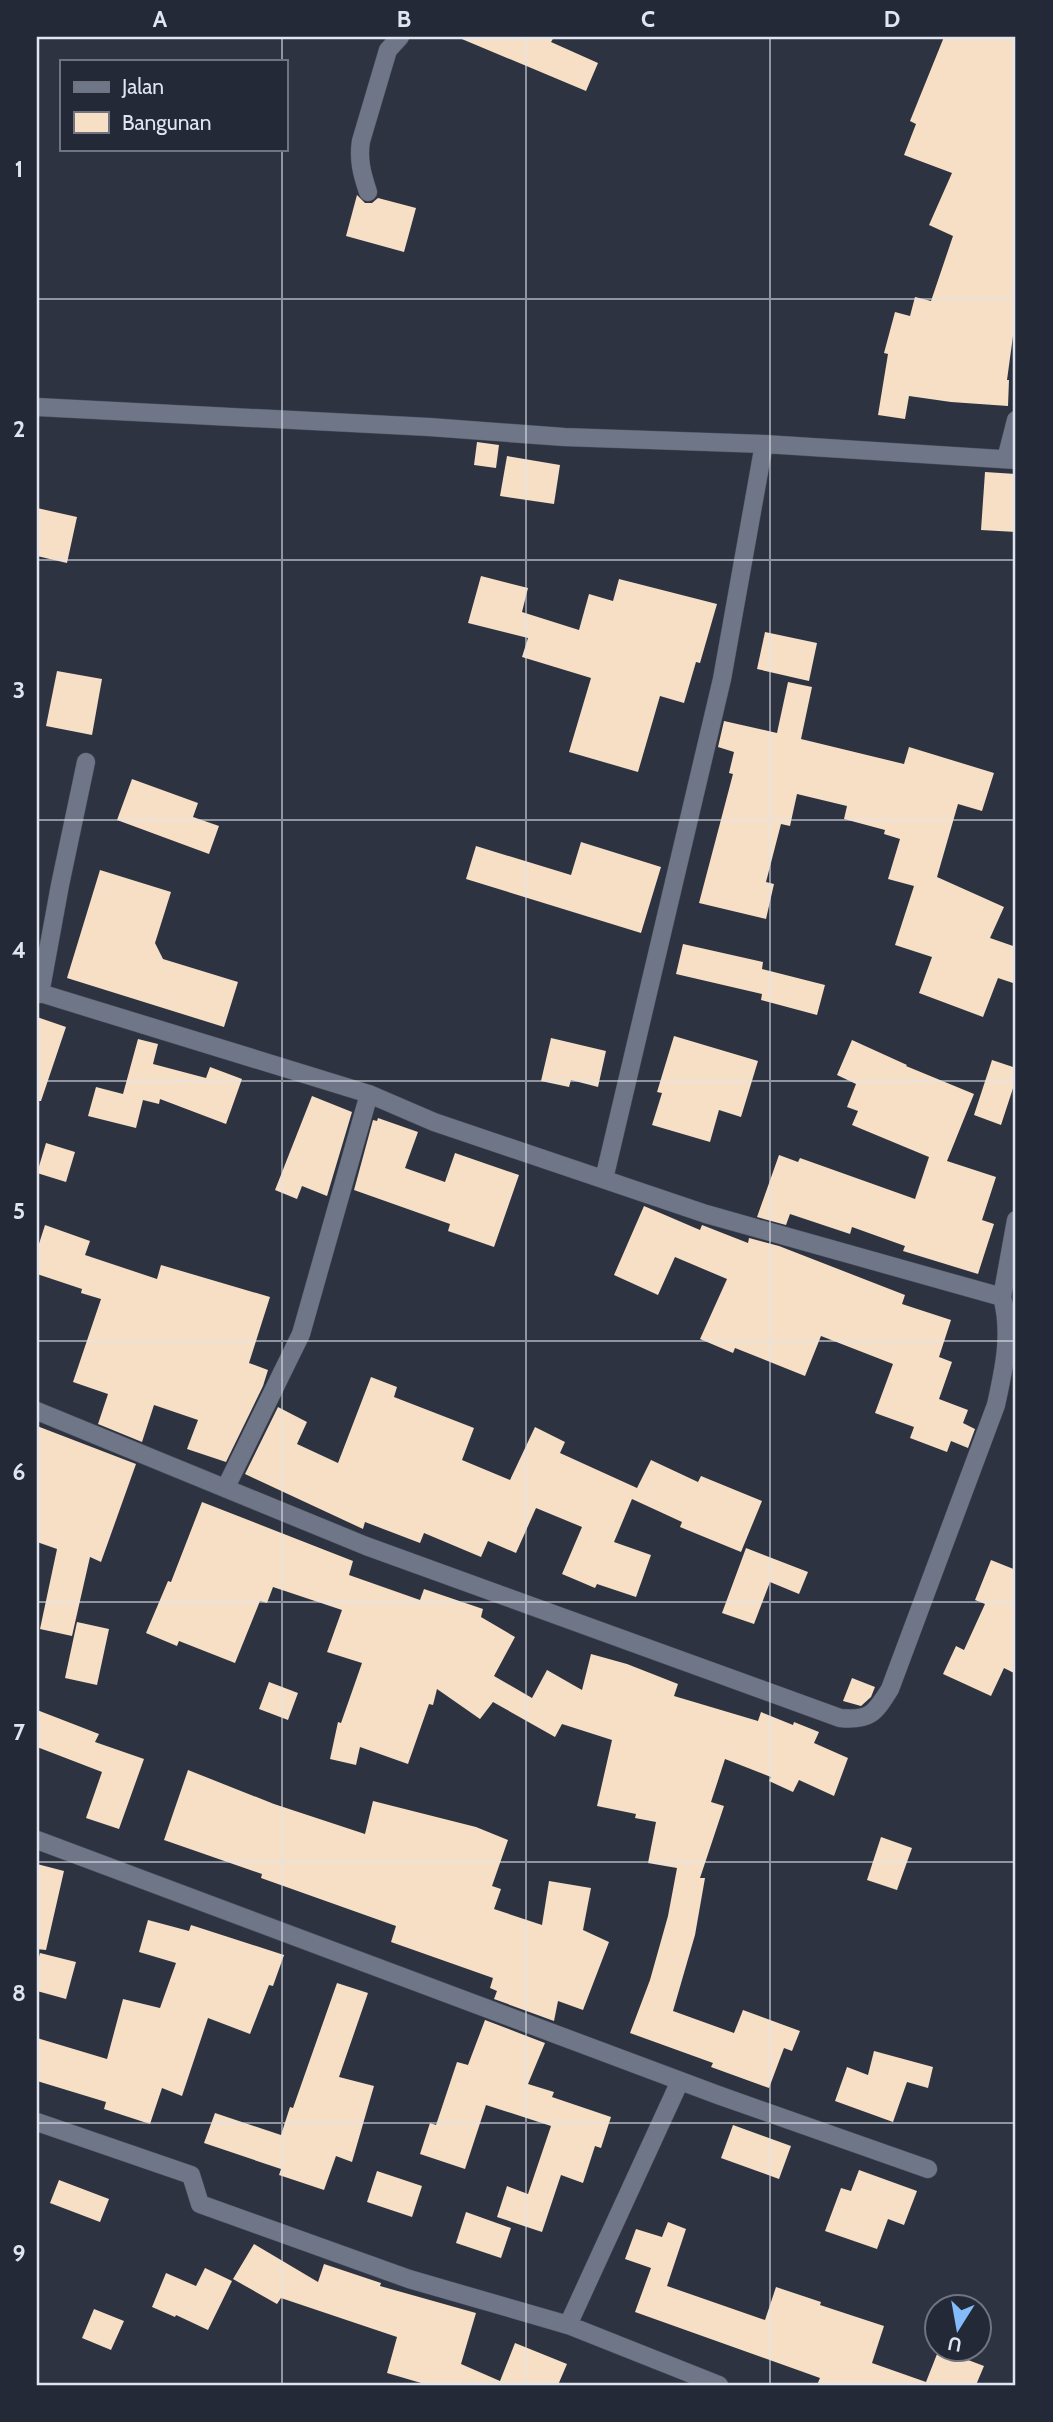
<svg xmlns="http://www.w3.org/2000/svg" width="1053" height="2422" font-family="Cabin,sans-serif">
	<style>
		.building { fill: #f6dfc4 }
		.lines { fill: none; stroke-linecap: round; stroke-linejoin: round }
		.street-casing { stroke: #4b505c; stroke-width: 19 }
		.street { stroke: #6f7688; stroke-width: 18 }
		.grid { fill: none; stroke: #e1e5ef; stroke-width: 2; stroke-opacity: 0.55 }
		.neatline { fill: none; stroke: #e1e5ef; stroke-width: 2.5 }
		.grid-label { font-size: 23px; text-anchor: middle; font-weight: bold; fill: #e1e5ef }
	</style>
	<rect width="100%" height="100%" fill="#2e3342"/>
	<path class="building" d="M457,37H554L551,42L598,63L586,91Z
		M944,37H1016V314L1007,380H1009L1008,406L951,402L909,396L905,419L878,415L888,354L884,353L895,312L910,316L915,297L931,301L953,236L929,225L952,173L904,155L916,124L910,121Z
		M357,195L365,203H372L378,198L416,208L404,252L346,236Z
		M477,442L499,445L496,468L474,465Z
		M507,456L560,465L554,504L500,496Z
		M985,472L1016,474V532L981,530Z
		M37,508L77,517L67,563L37,556Z
		M481,576L528,588L522,612L579,630L589,594L613,601L619,579L717,604L700,663L696,662L684,703L660,696L638,772L569,752L591,678L522,657L528,638L468,623Z
		M765,632L817,643L809,681L757,669Z
		M57,671L102,679L92,735L46,726Z
		M788,682L812,687L801,739L904,764L909,747L994,773L982,811L958,804L937,877L1004,907L990,938L1016,947V984L998,978L983,1017L919,993L932,957L895,945L914,886L888,879L900,839L884,834L885,830L844,819L847,806L797,794L790,826L781,824L766,882L774,884L766,919L699,903L733,774L729,773L734,752L718,747L724,721L777,733Z
		M132,779L198,803L193,817L219,826L209,854L117,820Z
		M581,842L661,867L641,933L466,879L476,846L571,875Z
		M100,870L171,892L155,943L163,959L238,982L224,1027L67,978Z
		M683,944L763,962L762,969L825,985L817,1015L761,1000L762,994L676,974Z
		M37,1017L66,1027L41,1101H37Z
		M674,1036L758,1061L741,1117L719,1110L710,1142L652,1125L662,1093L657,1092Z
		M551,1038L606,1051L598,1087L571,1080L569,1087L541,1081Z
		M138,1039L158,1044L153,1064L206,1078L210,1067L242,1079L226,1124L160,1099L159,1104L143,1100L136,1128L88,1116L96,1087L123,1094Z
		M852,1040L907,1065L906,1066L974,1094L947,1161L996,1177L982,1220L994,1224L978,1274L903,1251L905,1246L852,1227L850,1234L790,1214L786,1225L757,1217L779,1155L798,1162L800,1158L915,1199L929,1157L852,1125L858,1111L847,1107L856,1084L837,1075Z
		M992,1060L1016,1068V1079L1001,1125L974,1115Z
		M312,1096L352,1112L327,1196L302,1186L297,1199L275,1190Z
		M378,1118L418,1132L405,1168L445,1182L455,1153L519,1175L494,1247L448,1231L450,1224L354,1190L373,1120L377,1121Z
		M46,1143L75,1152L66,1182L37,1173Z
		M644,1206L700,1230L702,1225L748,1243L749,1238L779,1246L905,1295L902,1304L951,1320L939,1357L952,1362L939,1399L968,1410L963,1423L975,1429L968,1448L951,1441L947,1452L910,1438L914,1427L875,1413L893,1364L821,1336L805,1376L735,1348L733,1353L700,1339L727,1279L675,1257L658,1295L614,1275Z
		M45,1225L90,1241L85,1255L157,1279L161,1265L270,1297L249,1363L268,1370L263,1386L226,1462L187,1449L198,1420L154,1405L142,1442L98,1424L108,1394L73,1382L101,1299L81,1293L82,1289L37,1274V1250Z
		M371,1377L397,1387L394,1397L474,1428L462,1460L510,1480L535,1427L565,1442L560,1453L637,1488L651,1460L698,1482L701,1476L762,1501L741,1552L680,1527L682,1522L632,1499L614,1542L651,1555L636,1597L597,1584L595,1588L562,1574L582,1527L536,1508L516,1553L488,1541L481,1557L424,1533L420,1543L365,1522L363,1529L245,1474L278,1407L307,1422L297,1444L338,1463Z
		M37,1426L136,1464L101,1562L90,1557L72,1636L40,1629L57,1549L37,1542Z
		M202,1502L353,1561L349,1575L420,1600L424,1589L483,1609L481,1617L515,1637L494,1676L532,1698L547,1670L582,1690L591,1654L627,1664L678,1684L674,1696L758,1721L761,1712L793,1725L794,1722L819,1732L814,1743L848,1758L834,1796L799,1780L793,1792L769,1781L771,1777L725,1759L711,1802L724,1806L700,1878H705L695,1935L673,2011L734,2033L743,2010L800,2031L792,2051L784,2048L769,2088L711,2067L713,2063L630,2033L650,1980L668,1916L677,1868L648,1863L656,1822L635,1818L636,1814L597,1806L612,1740L562,1724L555,1737L493,1702L480,1719L437,1689L433,1705L429,1704L408,1764L360,1747L356,1765L330,1759L338,1722L341,1723L362,1663L327,1652L342,1610L273,1587L267,1603L260,1601L235,1663L179,1641L177,1646L146,1633L168,1581L171,1582Z
		M746,1548L808,1572L799,1594L770,1582L754,1624L722,1613Z
		M991,1560L1016,1570V1674L1004,1668L991,1696L943,1674L956,1646L964,1650L985,1604L975,1600Z
		M77,1622L109,1629L97,1685L65,1678Z
		M852,1678L875,1687L871,1697L861,1706L843,1701Z
		M269,1682L298,1693L288,1720L259,1709Z
		M37,1710L99,1734L95,1742L144,1759L119,1829L86,1818L102,1772L37,1747Z
		M188,1770L274,1804L365,1834L373,1801L476,1827L508,1840L492,1886L501,1889L494,1909L542,1925L549,1881L591,1888L583,1930L609,1942L583,2010L558,2001L554,2021L494,1999L497,1991L490,1988L493,1978L391,1942L396,1926L261,1878L262,1874L164,1840Z
		M881,1837L912,1848L897,1890L867,1880Z
		M37,1864L64,1871L46,1950L37,1949Z
		M148,1920L189,1931L191,1925L284,1955L273,1986L269,1985L250,2034L208,2018L182,2096L162,2088L150,2124L104,2109L106,2102L37,2081V2038L107,2059L123,1999L160,2008L176,1963L139,1952Z
		M40,1953L76,1962L66,1999L37,1991V1964Z
		M337,1983L368,1993L339,2077L374,2086L352,2162L336,2156L324,2190L279,2175L281,2169L204,2143L215,2113L281,2135L290,2107L293,2108Z
		M485,2020L545,2043L528,2084L554,2092L552,2097L611,2117L601,2148L595,2146L583,2183L561,2175L542,2232L497,2217L507,2186L528,2194L551,2126L486,2105L465,2169L420,2154L430,2123L436,2125L457,2062L468,2065Z
		M874,2051L933,2067L928,2088L907,2082L893,2122L835,2101L847,2067L868,2075Z
		M733,2125L791,2146L779,2179L721,2158Z
		M859,2170L917,2191L904,2225L888,2219L877,2249L825,2231L841,2188L851,2191Z
		M377,2171L422,2186L412,2217L367,2202Z
		M59,2180L109,2199L100,2222L50,2203Z
		M466,2212L511,2228L501,2258L456,2243Z
		M668,2222L686,2229L667,2286L765,2320L776,2287L821,2302L820,2305L884,2326L872,2363L926,2382L939,2349L984,2366L976,2385H817L820,2378L635,2312L651,2268L625,2259L636,2229L662,2237Z
		M254,2244L318,2282L324,2264L381,2283L380,2286L476,2313L461,2364L500,2381L515,2343L567,2364L558,2385H428L387,2373L397,2337L281,2298L277,2304L233,2279Z
		M205,2268L232,2281L208,2330L176,2315L175,2317L152,2307L166,2273L196,2286Z
		M94,2309L124,2321L111,2350L82,2338Z"/>
	<g class="lines">
		<defs>
			<path id="street" d="M368,192C362,174 358,160 361,141L388,50L400,37
				M37,407L429,427L564,437L764,444L1016,460
				M1006,459L1016,420
				M37,992L369,1094L434,1122L706,1214L1002,1297L1016,1220
				M40,994L60,885L86,762
				M604,1179L722,679L764,444
				M37,1411L366,1546L840,1718C870,1721 875,1713 890,1689L996,1405C1004,1369 1012,1333 1002,1297
				M226,1487L301,1334L369,1094
				M37,1840L718,2095L928,2169
				M37,2122L191,2175L200,2204L409,2279L568,2325L719,2385
				M568,2325L680,2081"/>
		</defs>
		<use href="#street" class="street-casing"/>
		<use href="#street" class="street"/>
	</g>
	<path class="grid" d="M282,37V61M526,37V2385M770,37V2385M282,149V2385M37,299H1016M37,560H1016M37,820H1016M37,1081H1016M37,1341H1016M37,1602H1016M37,1862H1016M37,2123H1016"/>
	<rect width="1053" height="2422" fill="none" stroke="#242938" stroke-width="77"/>
	<rect x="60" y="60" width="228" height="91" fill="#242938" stroke="#707481" stroke-width="2"/>
	<rect x="74" y="82" width="35" height="10" fill="#6f7688" stroke="#707481" stroke-width="2"/>
	<text x="122" y="94" font-size="21" fill="#e1e5ef">Jalan</text>
	<rect x="74" y="112" width="35" height="21" fill="#f6dfc4" stroke="#707481" stroke-width="2"/>
	<text x="122" y="130" font-size="21" fill="#e1e5ef">Bangunan</text>
	<g transform="translate(958 2328) rotate(191)"><circle r="33" fill="#242938" stroke="#707481" stroke-width="2"/>
	<path d="M0-5L12 26L0 18L-12 26Z" fill="#84bbfb"/>
	<text y="-10" font-size="19" font-weight="bold" text-anchor="middle" fill="#e1e5ef">U</text>
	</g>
	<rect x="38" y="38" width="976" height="2346" class="neatline"/>
	<g class="grid-label">
		<text x="160" y="27">A</text>
		<text x="404" y="27">B</text>
		<text x="648" y="27">C</text>
		<text x="892" y="27">D</text>
		<text x="19" y="177">1</text>
		<text x="19" y="437">2</text>
		<text x="19" y="698">3</text>
		<text x="19" y="958">4</text>
		<text x="19" y="1219">5</text>
		<text x="19" y="1480">6</text>
		<text x="19" y="1740">7</text>
		<text x="19" y="2001">8</text>
		<text x="19" y="2261">9</text>
	</g>
</svg>
